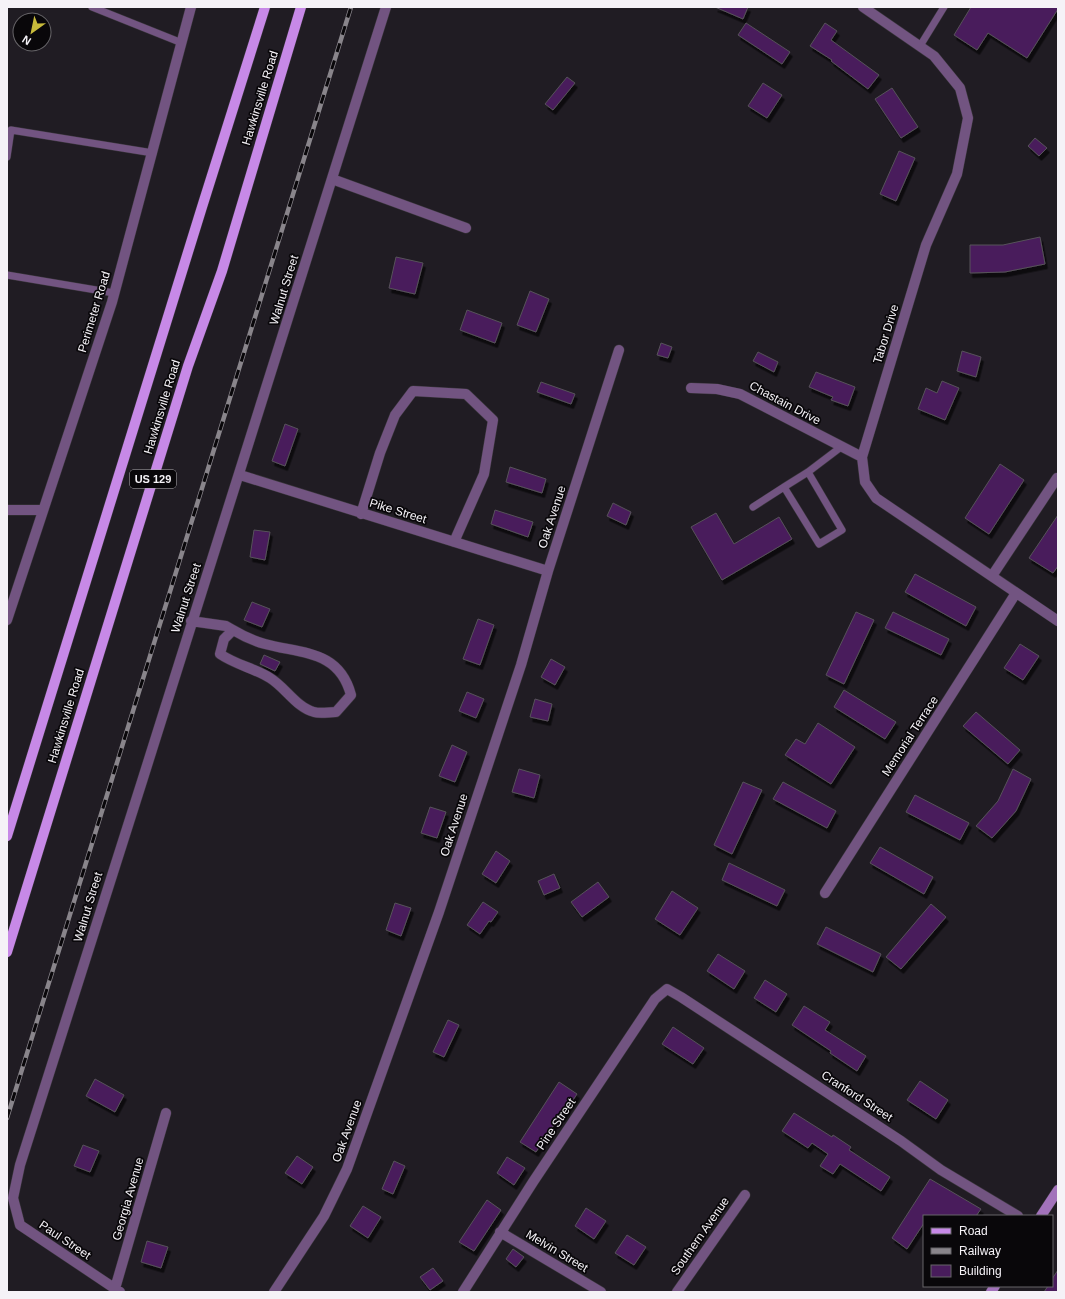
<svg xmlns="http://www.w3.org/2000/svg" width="1065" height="1299" font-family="Helvetica,sans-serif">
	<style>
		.building { fill: #481c5b; stroke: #57525a; filter: url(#shadow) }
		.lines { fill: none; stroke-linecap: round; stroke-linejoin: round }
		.service-casing { stroke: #3a363c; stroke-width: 8 }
		.minor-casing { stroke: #3a363c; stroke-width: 11 }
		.secondary-casing { stroke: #3a363c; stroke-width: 11 }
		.primary-casing { stroke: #3a363c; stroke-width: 11 }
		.service { stroke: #725481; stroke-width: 7 }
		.minor { stroke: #725481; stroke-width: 10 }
		.secondary { stroke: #a272bb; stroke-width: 10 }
		.primary { stroke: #c789e7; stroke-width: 10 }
		.rail-casing { stroke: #89858b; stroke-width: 4.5 }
		.rail { stroke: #09070a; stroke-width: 3; stroke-dasharray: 9; stroke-linecap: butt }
		.labels { text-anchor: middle; stroke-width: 3.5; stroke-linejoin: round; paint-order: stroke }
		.shield { fill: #09070a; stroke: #aeacb0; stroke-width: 1 }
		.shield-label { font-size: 11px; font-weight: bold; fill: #f5f2f7 }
		.street-label { font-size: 12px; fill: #f5f2f7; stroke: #09070a }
	</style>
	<defs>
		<filter id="shadow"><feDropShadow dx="2.5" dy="4.5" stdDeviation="0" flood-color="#0009"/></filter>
	</defs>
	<rect width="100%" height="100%" fill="#201c23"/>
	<path class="building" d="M715,7H748L743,19Z
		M971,7H1058V9L1027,58L988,33L977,50L954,35Z
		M746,23L790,52L782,64L738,35Z
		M825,23L837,31L831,40L879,75L868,89L831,61L832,60L810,46Z
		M567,77L575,83L553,110L545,104Z
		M763,83L782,95L767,118L748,106Z
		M892,88L918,127L901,138L875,99Z
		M1035,138L1047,148L1039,156L1028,146Z
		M899,151L915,158L896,201L880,194Z
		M1040,237L1045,264L1005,272L970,273V245H1003Z
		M396,257L423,263L415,294L389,288Z
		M530,291L549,299L536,332L517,325Z
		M467,310L502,323L495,343L460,330Z
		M661,343L672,347L668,358L657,355Z
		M962,351L981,357L976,377L957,371Z
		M758,352L778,362L774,372L753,361Z
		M816,372L855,387L848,406L831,400L833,397L809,387Z
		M942,381L959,388L945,420L918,409L926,388L937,393Z
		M541,382L575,394L571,404L537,392Z
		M285,424L298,429L285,466L272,461Z
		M1000,464L1024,480L989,534L965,518Z
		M510,467L546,479L542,493L506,482Z
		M613,503L631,512L626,525L607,516Z
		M495,510L533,522L528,537L491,524Z
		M716,513L734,544L779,517L792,539L722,580L691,527Z
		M1058,515V566L1053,573L1029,558Z
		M254,530L270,532L265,560L250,557Z
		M915,574L976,607L966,626L905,592Z
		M252,602L270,609L262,627L244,620Z
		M856,612L874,620L844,684L826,675Z
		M893,612L949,639L941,655L885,628Z
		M478,619L494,625L480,665L463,659Z
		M1020,644L1039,656L1023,680L1004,668Z
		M264,655L280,662L275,671L260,664Z
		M551,659L565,667L555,685L541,677Z
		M844,690L896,722L885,739L834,707Z
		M467,692L484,699L476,718L459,711Z
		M535,699L552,704L548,721L530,717Z
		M976,712L1020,750L1008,764L963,726Z
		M818,723L855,747L831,784L785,755L796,739L805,744Z
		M452,745L467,752L455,782L439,776Z
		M519,769L540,775L534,798L512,792Z
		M1013,769L1031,779L1016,811L992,838L976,826L998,801Z
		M743,782L762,790L732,854L714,845Z
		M783,782L836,811L827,828L773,799Z
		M915,795L969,823L960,840L906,812Z
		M430,807L446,812L437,838L421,833Z
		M880,847L933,877L924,894L870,863Z
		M496,851L510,861L496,883L482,874Z
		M729,863L785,890L777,906L722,880Z
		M554,874L560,888L544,895L538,881Z
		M598,882L609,897L582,917L571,902Z
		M672,891L698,908L680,935L655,919Z
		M483,902L498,912L491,922L489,921L480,934L467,925Z
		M395,903L411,908L401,936L386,930Z
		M931,904L946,917L901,969L886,957Z
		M826,927L881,954L873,972L817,944Z
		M718,954L745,971L734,989L707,971Z
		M765,980L787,994L776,1012L754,998Z
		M804,1006L830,1022L825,1030L866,1056L857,1071L830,1053L831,1051L792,1025Z
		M448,1020L459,1025L444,1057L433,1052Z
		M673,1027L704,1048L693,1064L662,1044Z
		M95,1079L124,1095L115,1112L86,1096Z
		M920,1081L948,1100L936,1119L907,1100Z
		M559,1082L577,1094L561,1118L559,1117L536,1152L520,1142Z
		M794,1113L832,1137L833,1135L851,1147L849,1150L890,1177L881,1191L840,1164L833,1174L820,1166L828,1154L812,1143L808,1148L782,1131Z
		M83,1145L99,1151L90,1172L74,1166Z
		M297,1156L313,1167L302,1184L285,1173Z
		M507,1157L525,1168L514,1185L497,1173Z
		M394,1161L405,1166L393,1194L382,1189Z
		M930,1179L981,1209L976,1216H924V1223L907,1249L892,1238Z
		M487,1200L501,1210L474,1251L459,1242Z
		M363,1206L381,1217L368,1238L350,1226Z
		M586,1208L606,1221L594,1239L575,1226Z
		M627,1235L646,1247L634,1265L615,1253Z
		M147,1241L168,1247L161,1268L141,1262Z
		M513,1249L524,1257L516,1267L506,1259Z
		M433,1268L443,1281L430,1290L420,1277Z
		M1058,1270V1292H1044L1048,1286H1052V1279Z"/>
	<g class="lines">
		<defs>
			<path id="service" d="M92,7L182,43
				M920,46L944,7
				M7,157L11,130L153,153
				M7,275L114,293
				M808,472L842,530L819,544L784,487L808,472L841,447
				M753,507L784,487"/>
			<path id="minor" d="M863,7L934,56L960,88L968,118L957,174L926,245L862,457L865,482L876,498L1058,621
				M332,179L466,228
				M691,388L717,389L740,394L862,457
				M240,475L548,571
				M7,510H43
				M361,514L380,453L395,415L413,391L466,394L493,420L484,474L454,542
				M992,576L1057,478
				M7,620L112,302L191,7
				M191,621L226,626L233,630
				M233,630C243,636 254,641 265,644C302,654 339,650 351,695L336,712C329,712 320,714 314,712C297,708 285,687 270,678C254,668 236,665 220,654L224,639Z
				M825,893L1016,593
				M500,1232L601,1292
				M114,1292L166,1113
				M120,1292L20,1225L13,1198L20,1165C142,779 267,394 386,7
				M274,1292L324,1216L347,1169L439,912L521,665L548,571L619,350
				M463,1292L533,1182L655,999L667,989L681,997L901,1141L941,1170L1018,1216
				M677,1292L745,1195"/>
			<path id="secondary" d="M1041,1216L1058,1190
				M991,1292L995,1286"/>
			<path id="primary" d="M7,836L202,207L265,7
				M7,952L188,366L222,271L301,7"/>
		</defs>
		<use href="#service" class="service-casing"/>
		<use href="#minor" class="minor-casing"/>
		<use href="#secondary" class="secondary-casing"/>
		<use href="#primary" class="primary-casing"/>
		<use href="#service" class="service"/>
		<use href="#minor" class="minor"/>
		<use href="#secondary" class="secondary"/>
		<use href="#primary" class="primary"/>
		<defs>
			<path id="rail" d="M7,1118L351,7"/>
		</defs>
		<use href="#rail" class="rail-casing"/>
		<use href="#rail" class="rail"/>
	</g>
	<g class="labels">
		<rect class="shield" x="130" y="470" width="46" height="18" rx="3"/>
		<g class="shield-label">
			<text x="153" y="483">US 129</text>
		</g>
		<g class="street-label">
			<text transform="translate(260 98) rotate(-73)" y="4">Hawkinsville Road</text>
			<text transform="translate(284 290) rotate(-73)" y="4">Walnut Street</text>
			<text transform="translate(94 312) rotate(-73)" y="4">Perimeter Road</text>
			<text transform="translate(886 334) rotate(-73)" y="4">Tabor Drive</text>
			<text transform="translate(785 403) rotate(28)" y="4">Chastain Drive</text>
			<text transform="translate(162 407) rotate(-73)" y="4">Hawkinsville Road</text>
			<text transform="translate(398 511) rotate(17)" y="4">Pike Street</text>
			<text transform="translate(552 517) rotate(-72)" y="4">Oak Avenue</text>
			<text transform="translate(186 598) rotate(-72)" y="4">Walnut Street</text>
			<text transform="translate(66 716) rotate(-73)" y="4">Hawkinsville Road</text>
			<text transform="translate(910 736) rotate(-57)" y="4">Memorial Terrace</text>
			<text transform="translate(454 825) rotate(-72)" y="4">Oak Avenue</text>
			<text transform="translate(88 907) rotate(-73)" y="4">Walnut Street</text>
			<text transform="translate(857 1096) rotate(33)" y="4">Cranford Street</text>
			<text transform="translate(556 1124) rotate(-56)" y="4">Pine Street</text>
			<text transform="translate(347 1131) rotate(-70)" y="4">Oak Avenue</text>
			<text transform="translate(128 1199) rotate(-74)" y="4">Georgia Avenue</text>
			<text transform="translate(700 1236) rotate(-55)" y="4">Southern Avenue</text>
			<text transform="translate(65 1240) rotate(34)" y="4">Paul Street</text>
			<text transform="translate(557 1251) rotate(31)" y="4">Melvin Street</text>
		</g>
	</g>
	<rect width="1065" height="1299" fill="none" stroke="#f5f2f7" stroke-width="16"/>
	<rect x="923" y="1215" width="130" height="72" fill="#09070a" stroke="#676569"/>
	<rect x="931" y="1228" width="20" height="6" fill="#c789e7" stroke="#676569"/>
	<text x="959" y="1235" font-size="12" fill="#f5f2f7">Road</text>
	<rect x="931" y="1248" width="20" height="6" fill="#89858b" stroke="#676569"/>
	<text x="959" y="1255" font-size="12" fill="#f5f2f7">Railway</text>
	<rect x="931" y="1265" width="20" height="12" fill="#481c5b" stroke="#676569"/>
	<text x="959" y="1275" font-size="12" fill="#f5f2f7">Building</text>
	<g transform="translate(32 32) rotate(213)"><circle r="19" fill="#09070a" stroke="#676569"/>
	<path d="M0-3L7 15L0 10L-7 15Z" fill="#c8bb3b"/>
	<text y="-6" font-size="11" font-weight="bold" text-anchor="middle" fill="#f5f2f7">N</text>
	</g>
</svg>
